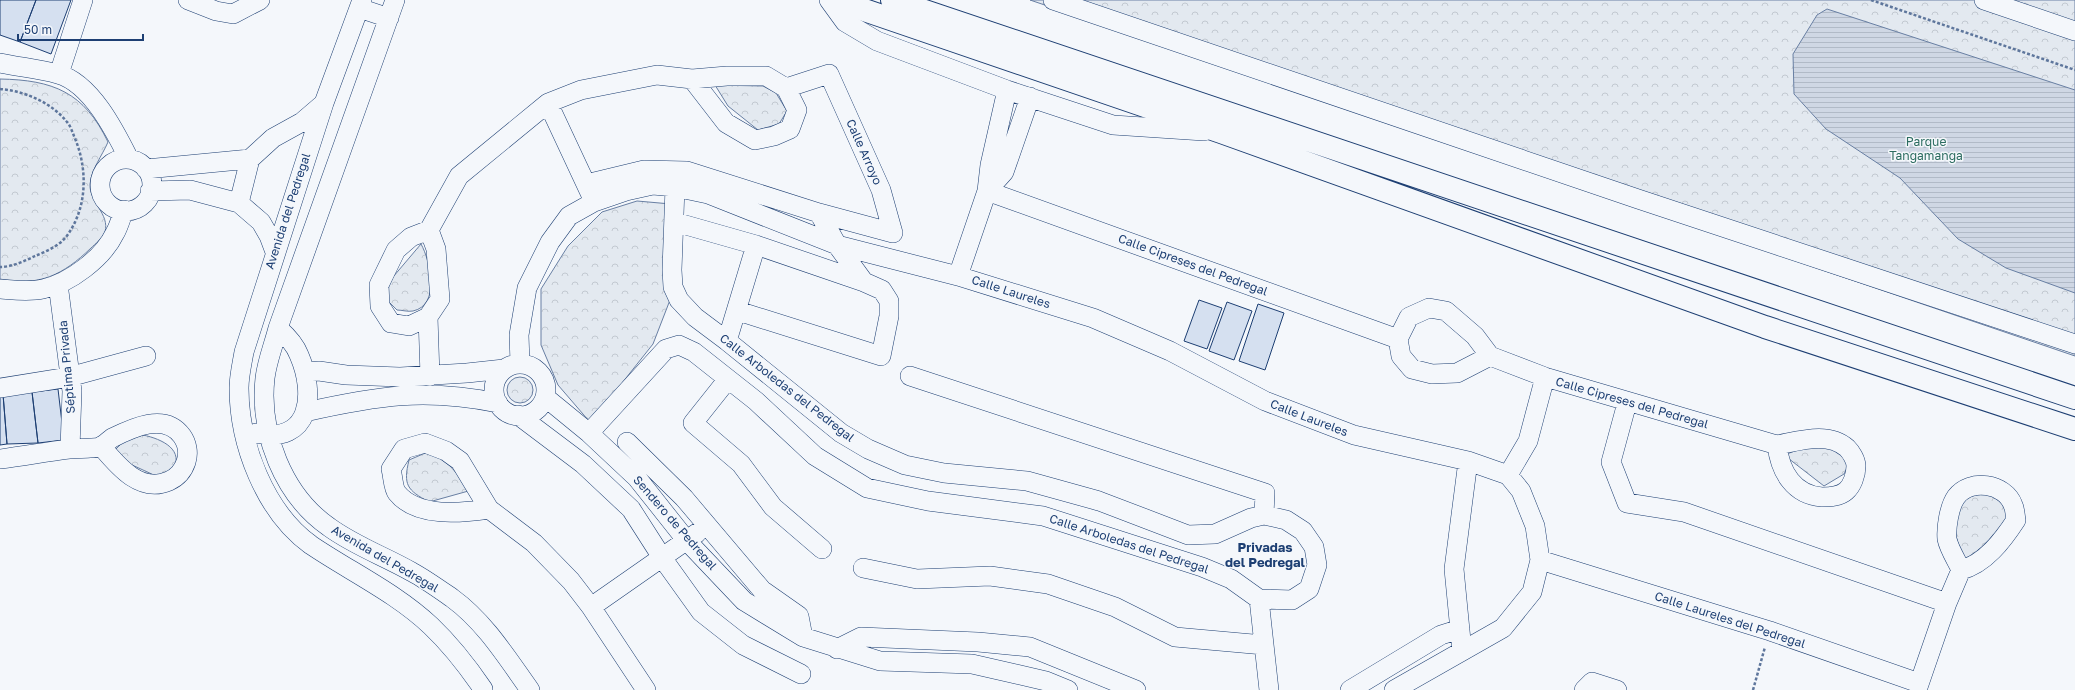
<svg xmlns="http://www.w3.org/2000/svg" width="2075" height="690" font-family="'Golos Text',sans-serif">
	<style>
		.forest { fill: url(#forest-crowns); stroke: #687fa3 }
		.water { fill: url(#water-rules); stroke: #687fa3 }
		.building { fill: #d5e0f0; stroke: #1d3f73 }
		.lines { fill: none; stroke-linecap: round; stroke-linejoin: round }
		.minor-casing { stroke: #1d3f73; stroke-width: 20 }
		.highway-casing { stroke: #1d3f73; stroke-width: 24 }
		.path { stroke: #5e769c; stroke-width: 2.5; stroke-dasharray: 3 2; stroke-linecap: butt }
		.minor { stroke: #f4f7fb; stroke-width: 19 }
		.highway { stroke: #f4f7fb; stroke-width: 22 }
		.labels { text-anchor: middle; stroke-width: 3; stroke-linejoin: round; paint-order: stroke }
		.park-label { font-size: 12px; fill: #2c6c60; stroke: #f4f7fb }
		.street-label { font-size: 12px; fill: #1d3f73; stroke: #f4f7fb }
		.neighbourhood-label { font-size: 13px; font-weight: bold; fill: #1d3f73; stroke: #f4f7fb }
	</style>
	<defs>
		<pattern id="forest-crowns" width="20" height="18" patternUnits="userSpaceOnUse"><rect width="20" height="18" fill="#e3e9f0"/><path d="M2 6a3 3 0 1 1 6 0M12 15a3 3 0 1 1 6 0" fill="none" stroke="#c2c9d1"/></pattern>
		<pattern id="water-rules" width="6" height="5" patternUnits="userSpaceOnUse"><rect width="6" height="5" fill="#cfd7e4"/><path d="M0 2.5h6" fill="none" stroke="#b1bac7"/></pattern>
	</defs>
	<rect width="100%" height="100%" fill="#f4f7fb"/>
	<path class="forest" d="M1030,0H2075V356Z
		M0,79C53,80 84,92 108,142C102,156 92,168 90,184C89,202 110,214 105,232C103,238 95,244 91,248C63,275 39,287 0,279Z
		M715,85L763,86L776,93L787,111L779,124L758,130L728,106Z
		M637,201L671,204L670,300L653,344L599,412L589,421L558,385L541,345V289L568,246L602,212Z
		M421,244C430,260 441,305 413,311C408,312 402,310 397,310L384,297L393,277Z
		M507 390a13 13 0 1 1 26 0a13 13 0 1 1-26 0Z
		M143,435C162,439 186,450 172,472L156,476L130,464L114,451L124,441Z
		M1822,441L1840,452L1849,464L1844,474L1824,486L1784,455Z
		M430,451L450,466L472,490L429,502C407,490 403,485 409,460Z
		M1978,492L2005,500L2008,522L1982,549L1965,562C1963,554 1957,544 1956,535C1954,518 1960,497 1978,492Z"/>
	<path class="water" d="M1827,9L2075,90V293L2006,268L1958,239L1900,178L1826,129L1794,94L1793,54L1817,15Z"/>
	<path class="building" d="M0,0H36L20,42L0,35Z
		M36,0H71L51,54L20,42Z
		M1199,300L1222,308L1207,349L1184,341Z
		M1227,302L1252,311L1234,360L1209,351Z
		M1258,304L1284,313L1265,370L1239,361Z
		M58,389L64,440L38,443L32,392Z
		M32,392L38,443L7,444L3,394Z
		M0,394H3L7,444L0,445Z"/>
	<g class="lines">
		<defs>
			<path id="minor" d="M188,0L216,11L233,14L260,0
				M362,0L324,103L244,352C242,364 239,376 239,388C239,444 265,512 311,545C351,572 396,593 431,626C451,645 468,667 483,689
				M395,0L278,328C274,344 267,361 265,378C259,433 283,495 329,527C355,546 384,556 412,572C425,579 439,589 452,598C485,622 507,658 530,690
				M829,0L845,22L877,41L1007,90L1113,125L1204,131
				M1053,0L1638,199L2075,344
				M1984,0L2075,31
				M359,8L389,18
				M0,63C19,67 39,69 58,74C91,83 115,131 129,159
				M59,74L83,0
				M786,88L829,74L881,190L893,233
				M548,103L591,195
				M100 185a26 26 0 1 1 52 0a26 26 0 1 1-52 0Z
				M146,169L250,159L273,138L302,122L323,104
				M586,184L644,170L687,171L819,213L893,233
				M150,191L190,190L239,203L261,222L269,236L275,252
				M987,191L1398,339
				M987,191L1004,172L1030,97
				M239,203L250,159
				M675,222L756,245L864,282
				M429,230L436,249L440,299L428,317L409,326L391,323L380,306L379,285L396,250L411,237L429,230L459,176L548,103L581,90L657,75L692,79L727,76H766L786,88L797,110L790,129L774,136L755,140L726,123L692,79
				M958,276L987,191L990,165L1007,90
				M58,284L72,391L70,449
				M0,289C14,290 29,292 43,289C70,283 103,258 115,233C119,226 121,218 124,210
				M738,311L881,356L889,316V301L882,290L864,282L837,245L819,213
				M428,317L430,376
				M727,341L756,245
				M1490,356L1457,373L1432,374L1412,369L1401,356L1398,339L1409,317L1429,308L1446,311L1475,336L1490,356L1545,377L1777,445C1799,441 1828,431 1847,448C1851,452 1856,460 1856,466C1856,475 1852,486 1846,491C1839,497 1830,497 1822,497C1794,495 1780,472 1777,445
				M520,363L519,335L527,288L550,242L569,216L594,202L626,191L653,185L675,187L708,194L837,245L958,276L1093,318L1170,351L1265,401L1354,435L1468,461L1508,475L1521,491L1535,526L1540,560L1532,592L1503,628L1394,690
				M494 390a26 26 0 1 1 52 0a26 26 0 1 1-52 0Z
				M305,372L319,371L346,375L400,377L467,373L504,369
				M910,376L1265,493L1264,515
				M728,379L693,423L741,464L773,507L822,549
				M0,388L69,377L146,356
				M545,397L589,433L637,478L687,541L744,601L803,637L880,661L972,664L1046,681L1068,690
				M1627,403L1611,462L1627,503L1684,512L1947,603
				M305,412C377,396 424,388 498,403
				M518,415L583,464L631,509L663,559L701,612L743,645L801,674
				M256,433C311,445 316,394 299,355C295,344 287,336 278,328
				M589,433L666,349L679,345L694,352L756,401L815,456L867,488L928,501L1043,516L1202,567L1231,579L1259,599L1292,600L1309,589L1317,565L1314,547L1303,531L1286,520L1264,515L1251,518L1215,534L1188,535L1099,501L1027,481L944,473L905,465L868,449L841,433L727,341L695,317L679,300L673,287L672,270L675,187L687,171
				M627,442L684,498L762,590L799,616L803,637
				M0,459C23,456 46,452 69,449C79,448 90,449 100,447C104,445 108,441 112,438C132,428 165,412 182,436C187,443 189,453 186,462C183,471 178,477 169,481C140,494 117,465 101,446
				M1508,475L1528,441L1545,377
				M489,509C462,513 417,518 397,493C393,488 393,476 391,469L404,449L425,443L446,451L460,461L489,509L534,543L571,581L591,607L646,690
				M1540,560L1770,631L1919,683
				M863,568L917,579L990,576L1048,584L1115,607L1175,637L1264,645
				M1259,599L1269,690
				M591,607L697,533
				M837,649L861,637L978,642L1030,647L1136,690
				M1462,651L1454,569L1468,461
				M1350,690L1441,635L1460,629
				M1584,690L1592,682L1617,690
				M1917,690L1947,603L1961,570C1957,561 1949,549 1947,539C1946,528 1949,507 1956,497C1970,478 2005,483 2013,505C2015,509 2015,515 2016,520C2003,540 1985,564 1961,570"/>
			<path id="highway" d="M835,0L1221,132L1765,327L2075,429
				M892,0L2075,398"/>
		</defs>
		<use href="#minor" class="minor-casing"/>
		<use href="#highway" class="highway-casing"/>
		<path class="path" d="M1871,0L2075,70
			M0,89C24,91 51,102 67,122C70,125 72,131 74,136C88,168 88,208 66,237C59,246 45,252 35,256C25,261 12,267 0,267
			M1753,690L1765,647"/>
		<use href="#minor" class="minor"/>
		<use href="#highway" class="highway"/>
	</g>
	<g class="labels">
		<g class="park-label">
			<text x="1926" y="146">Parque<tspan x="1926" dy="14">Tangamanga</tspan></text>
		</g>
		<g class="street-label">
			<text transform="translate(864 152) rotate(66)" y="4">Calle Arroyo</text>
			<text transform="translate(288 211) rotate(-72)" y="4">Avenida del Pedregal</text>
			<text transform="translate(1193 265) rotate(20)" y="4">Calle Cipreses del Pedregal</text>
			<text transform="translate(1011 292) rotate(18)" y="4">Calle Laureles</text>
			<text transform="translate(67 367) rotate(-95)" y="4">Séptima Privada</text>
			<text transform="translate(787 388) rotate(38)" y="4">Calle Arboledas del Pedregal</text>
			<text transform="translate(1632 403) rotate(16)" y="4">Calle Cipreses del Pedregal</text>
			<text transform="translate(1309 418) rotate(21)" y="4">Calle Laureles</text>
			<text transform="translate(675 523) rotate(49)" y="4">Sendero de Pedregal</text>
			<text transform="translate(1129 544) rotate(18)" y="4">Calle Arboledas del Pedregal</text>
			<text transform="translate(385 559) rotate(30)" y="4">Avenida del Pedregal</text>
			<text transform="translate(1730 620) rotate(18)" y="4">Calle Laureles del Pedregal</text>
		</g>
		<g class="neighbourhood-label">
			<text x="1265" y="552">Privadas<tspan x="1265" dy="15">del Pedregal</tspan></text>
		</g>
	</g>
	<path d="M18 34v6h125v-6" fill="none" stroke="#1d3f73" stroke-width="2"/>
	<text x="24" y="34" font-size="12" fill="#1d3f73" stroke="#f4f7fb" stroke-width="3" paint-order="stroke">50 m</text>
</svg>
